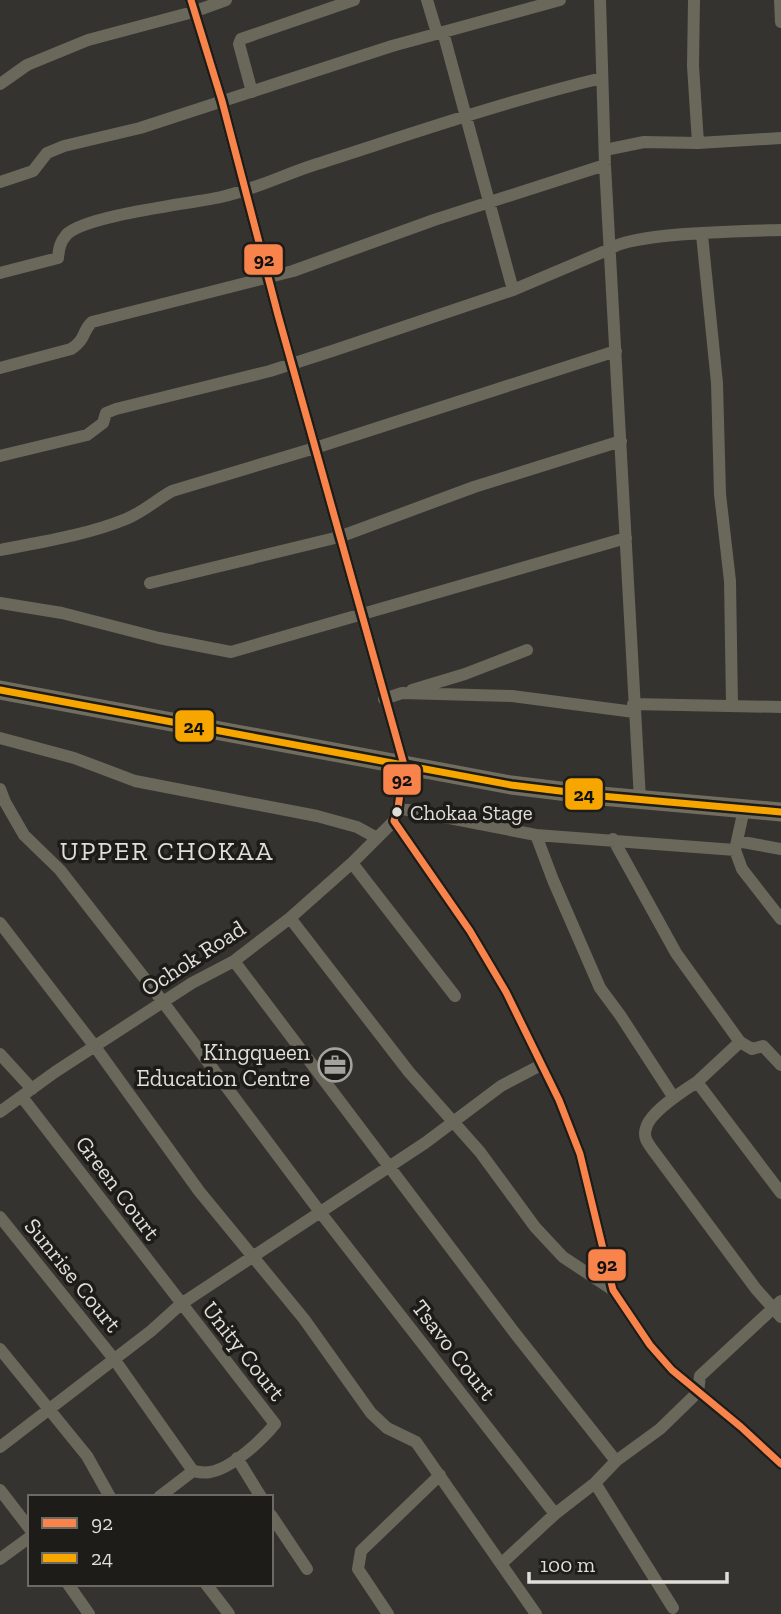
<svg xmlns="http://www.w3.org/2000/svg" width="781" height="1614" font-family="'Zilla Slab',serif">
	<style>
		.lines { fill: none; stroke-linecap: round; stroke-linejoin: round }
		.minor { stroke: #6a675b; stroke-width: 12 }
		.trunk { stroke: #726e5f; stroke-width: 19 }
		.bus-1-casing { stroke: #1d1c18; stroke-width: 12 }
		.bus-2-casing { stroke: #1d1c18; stroke-width: 12 }
		.bus-1 { stroke: #f8844c; stroke-width: 7 }
		.bus-2 { stroke: #f7a600; stroke-width: 7 }
		.bus-dot { fill: #dfded9; stroke: #1d1c18; stroke-width: 2.5 }
		.labels { text-anchor: middle; stroke-width: 7; stroke-linejoin: round; paint-order: stroke }
		.bus-label { font-size: 21px; fill: #dfded9; stroke: #1d1c18; text-anchor: start }
		.street-label { font-size: 23px; fill: #dfded9; stroke: #1d1c18 }
		.poi-label { font-size: 23px; fill: #dfded9; stroke: #1d1c18; text-anchor: end }
		.quarter-label { font-size: 26px; letter-spacing: 2px; fill: #dfded9; stroke: #1d1c18 }
		.line-badge { stroke: #1d1c18; stroke-width: 2.5 }
		.pale-badge-label { font-size: 19px; text-anchor: middle; font-weight: bold; fill: #111 }
	</style>
	<rect width="100%" height="100%" fill="#34332f"/>
	<g class="lines">
		<path class="minor" d="M191,0L222,101L278,315L404,765L398,808L394,821L470,931L506,992L559,1100L580,1154L613,1290L650,1345L672,1370L741,1427L781,1464
			M427,0L437,33
			M600,0L605,165L640,800
			M694,0L693,66L698,143
			M780,0L781,22
			M443,32L513,290
			M0,84L27,65L88,40L193,12L226,0
			M252,92L239,44L241,39L354,0
			M605,150L644,142L698,143L781,138
			M0,182L33,171L47,153L64,146L140,128L392,46L560,0
			M702,235L717,383L720,494L730,581L732,705
			M0,273L58,258C59,248 60,242 67,234C88,215 189,204 221,197C254,190 285,174 317,164C411,134 506,101 602,78
			M0,368L71,349C86,340 82,331 92,322L293,271L434,220L605,165
			M0,456L87,435L103,423L106,413L116,409L270,371L335,350L513,290L610,249C633,232 747,231 781,230
			M0,550C41,542 87,535 126,519C143,512 156,500 172,491L315,448L616,351
			M150,583L339,537L474,487L621,441
			M0,603L62,613L159,638L231,652L626,538
			M412,690L465,674L527,650
			M384,699L402,693L512,696L634,712
			M633,704L781,707
			M0,738L74,758L135,781L317,816L357,827L377,838
			M0,789L5,802L24,835L60,870L163,1002L320,1212L555,1514
			M398,808L536,835L735,850
			M744,809L735,850L742,869L781,919
			M536,835L553,880L600,988L620,1015L674,1098
			M613,839L676,953L740,1042L752,1049L763,1046L781,1065
			M737,841L781,849
			M352,863L455,996
			M290,918L409,1072L480,1152L535,1227L563,1257L613,1290
			M0,923L96,1048L199,1191L304,1319L371,1413L387,1428L416,1442L536,1614
			M234,961L514,1332L616,1461
			M0,1054L32,1089
			M697,1082L740,1042
			M22,1097L275,1424C262,1440 231,1469 210,1472C205,1473 198,1472 193,1471L159,1497
			M0,1112L55,1072L192,983L234,961L290,918L352,863L394,821
			M781,1193L697,1082C683,1091 650,1112 646,1128C643,1137 647,1142 652,1149L756,1289L781,1317
			M0,1217L114,1359L193,1471
			M0,1349L87,1456L110,1497
			M0,1447L151,1331L181,1304L425,1143L501,1086L541,1065
			M237,1458L261,1497
			M595,1483L673,1608
			M0,1490L30,1529
			M271,1515L307,1569
			M0,1559L30,1537
			M501,1564L555,1514L595,1483L616,1461L660,1429L698,1392L700,1376L781,1301
			M68,1584L89,1614
			M206,1584L229,1614
			M388,1614L358,1569L361,1551L440,1475"/>
		<path class="trunk" d="M0,690L511,785L601,796L781,812"/>
		<defs>
			<path id="bus-1" d="M191,0L222,101L278,315L404,765L398,808L394,821L470,931L506,992L559,1100L580,1154L613,1290L650,1345L672,1370L741,1427L781,1464"/>
			<path id="bus-2" d="M0,690L511,785L601,796L781,812"/>
		</defs>
		<use href="#bus-1" class="bus-1-casing"/>
		<use href="#bus-2" class="bus-2-casing"/>
		<use href="#bus-1" class="bus-1"/>
		<use href="#bus-2" class="bus-2"/>
	</g>
	<defs>
		<symbol id="office-ring" viewBox="-11 -11 22 22"><circle r="9.5" fill="#1d1c18" stroke="#a3a29e" stroke-width="1.5"/><path d="M-6-3h4V-5.5h4V-3h4V5H-6ZM-1-4.5V-3h2v-1.5ZM-6 0V1H6V0Z" fill="#a3a29e"/></symbol>
	</defs>
	<g fill-rule="evenodd">
		<use href="#office-ring" x="316" y="1046" width="38" height="38"/>
	</g>
	<circle class="bus-dot" cx="397" cy="812" r="6"/>
	<g class="labels">
		<g class="bus-label">
			<text x="410" y="820">Chokaa Stage</text>
		</g>
		<g class="street-label">
			<text transform="translate(193 958) rotate(-33)" y="8">Ochok Road</text>
			<text transform="translate(118 1188) rotate(53)" y="8">Green Court</text>
			<text transform="translate(73 1275) rotate(51)" y="8">Sunrise Court</text>
			<text transform="translate(454 1350) rotate(52)" y="8">Tsavo Court</text>
			<text transform="translate(244 1351) rotate(52)" y="8">Unity Court</text>
		</g>
		<g class="poi-label">
			<text x="310" y="1060">Kingqueen<tspan x="310" dy="26">Education Centre</tspan></text>
		</g>
		<g class="quarter-label">
			<text x="167" y="860">UPPER CHOKAA</text>
		</g>
	</g>
	<g class="line-badge">
		<rect x="243" y="243" width="41" height="33" rx="7" fill="#f8844c"/>
		<rect x="174" y="709" width="41" height="34" rx="7" fill="#f7a600"/>
		<rect x="382" y="763" width="40" height="33" rx="7" fill="#f8844c"/>
		<rect x="564" y="777" width="40" height="34" rx="7" fill="#f7a600"/>
		<rect x="587" y="1248" width="40" height="34" rx="7" fill="#f8844c"/>
	</g>
	<g class="pale-badge-label">
		<text x="264" y="266">92</text>
		<text x="194" y="733">24</text>
		<text x="402" y="786">92</text>
		<text x="584" y="801">24</text>
		<text x="607" y="1271">92</text>
	</g>
	<rect x="28" y="1495" width="245" height="91" fill="#1d1c18" stroke="#6b6a65" stroke-width="2"/>
	<rect x="42" y="1518" width="35" height="10" fill="#f8844c" stroke="#6b6a65" stroke-width="2"/>
	<text x="91" y="1530" font-size="21" fill="#dfded9">92</text>
	<rect x="42" y="1553" width="35" height="10" fill="#f7a600" stroke="#6b6a65" stroke-width="2"/>
	<text x="91" y="1565" font-size="21" fill="#dfded9">24</text>
	<path d="M529 1572v10h198v-10" fill="none" stroke="#dfded9" stroke-width="3.5"/>
	<text x="540" y="1572" font-size="21" fill="#dfded9" stroke="#1d1c18" stroke-width="5" paint-order="stroke">100 m</text>
</svg>
